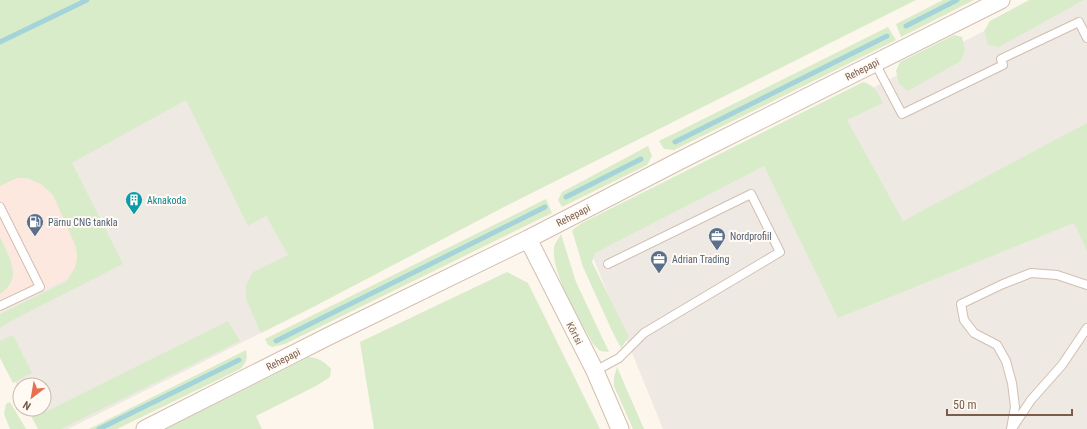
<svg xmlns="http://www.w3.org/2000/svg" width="1087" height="429" font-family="'Roboto Condensed',sans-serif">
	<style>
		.commercial { fill: #fde8e0 }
		.industrial { fill: #efe9e4 }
		.green { fill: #d8ecc9 }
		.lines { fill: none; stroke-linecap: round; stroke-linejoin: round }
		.stream { stroke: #a5d3da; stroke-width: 5 }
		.service-casing { stroke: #d1beb0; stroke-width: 10 }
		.minor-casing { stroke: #d1beb0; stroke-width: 19 }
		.service { stroke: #fff; stroke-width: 8 }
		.minor { stroke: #fff; stroke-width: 17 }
		.labels { text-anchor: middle; stroke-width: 4; stroke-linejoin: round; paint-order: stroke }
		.street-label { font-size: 10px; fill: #7a5c4d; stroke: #fffaf3 }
		.culture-label { font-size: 10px; fill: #0d838f; stroke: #fffaf3; text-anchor: start }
		.service-label { font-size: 10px; fill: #4e5e75; stroke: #fffaf3; text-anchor: start }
	</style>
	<rect width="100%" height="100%" fill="#fdf6ec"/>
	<path class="commercial" d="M47,146L106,259L0,313V168Z"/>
	<path class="industrial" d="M1045,0H1087V429H663L584,235Z
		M188,79L317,305L68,429H39L29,409H44V385H20V391L0,352V313L105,259L47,145Z"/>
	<path class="green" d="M0,0H916L504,207L317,305L261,333L246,299V285L253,272L288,255L266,216L248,226L186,100L72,163L123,264L11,321L0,328V314L67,281L75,267L77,258L76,247L53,195L41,184L27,178H17L0,186Z
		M943,0H974L901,37L896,24Z
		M1029,0H1084L999,47L988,45L984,31L990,21Z
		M888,27L896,40L674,150L664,149L659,141Z
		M954,35L962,37L965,50L961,61L908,91L899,84L896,71L900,62Z
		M863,82C876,86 877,92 883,103L847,120L903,221L1087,123V251L1074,223L838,318L764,166L595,253L592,262L629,337L621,348L613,333L583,267L572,230L582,223Z
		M648,146L652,156L647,165L562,207L558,200L562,192Z
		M546,199L552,213L285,344L272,347L268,345L265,339Z
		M561,234L576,282L609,352L600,351L593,344C580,319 551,275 554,247C555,243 559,238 561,234Z
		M0,237C9,257 24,278 0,294Z
		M507,272L528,283L600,429H374L360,342Z
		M228,321L240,341L61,429H38L27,409H34L37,416Z
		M13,335L32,373L13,383L0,358V341Z
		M246,350C248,359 246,363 240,369L117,429H89Z
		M309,357C319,358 324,361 331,369L330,377L316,386L256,416L262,429H165Z
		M617,367L644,429H633L614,386V377Z
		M10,402L26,429H10L4,414L6,404Z"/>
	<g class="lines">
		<path class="stream" d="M906,26L957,0
			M0,42L87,0
			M675,142L887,36
			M566,197L641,159
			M276,341L545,207
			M99,429L239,360"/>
		<defs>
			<path id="service" d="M875,63L902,114L1003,65L1001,59L1079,22L1087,38
				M0,207L40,287L0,306
				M595,371L619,358L644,333L780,252L751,194L608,264
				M1013,427L1031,400L1062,365L1087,328
				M1011,429L1015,407L1012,383L1006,361L997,345L974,333L964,320L961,304L1003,284L1031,273L1057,275L1087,285"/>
			<path id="minor" d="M528,239L595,371L620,429
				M145,429L329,336L528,239L681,160L1001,0"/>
		</defs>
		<use href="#service" class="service-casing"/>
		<use href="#minor" class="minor-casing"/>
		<use href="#service" class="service"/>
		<use href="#minor" class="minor"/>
	</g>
	<defs>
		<symbol id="building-pin" viewBox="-11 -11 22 30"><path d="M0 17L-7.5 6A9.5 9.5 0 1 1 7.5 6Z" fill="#0f9aa8" stroke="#fffaf3"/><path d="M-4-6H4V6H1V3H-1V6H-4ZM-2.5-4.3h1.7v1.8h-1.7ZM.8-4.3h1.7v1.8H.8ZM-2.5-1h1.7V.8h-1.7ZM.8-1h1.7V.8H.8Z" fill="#fff"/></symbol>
		<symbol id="fuel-pin" viewBox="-11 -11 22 30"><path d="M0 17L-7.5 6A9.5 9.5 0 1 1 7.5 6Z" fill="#5c6f8a" stroke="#fffaf3"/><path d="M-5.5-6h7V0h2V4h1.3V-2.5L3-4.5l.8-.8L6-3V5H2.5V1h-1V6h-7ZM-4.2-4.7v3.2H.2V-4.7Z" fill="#fff"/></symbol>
		<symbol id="office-pin" viewBox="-11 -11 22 30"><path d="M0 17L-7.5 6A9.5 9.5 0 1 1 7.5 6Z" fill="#5c6f8a" stroke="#fffaf3"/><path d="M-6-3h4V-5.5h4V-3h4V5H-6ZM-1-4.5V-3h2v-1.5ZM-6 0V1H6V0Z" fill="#fff"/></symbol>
	</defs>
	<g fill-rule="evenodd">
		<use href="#building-pin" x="124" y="190" width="20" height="27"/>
		<use href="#fuel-pin" x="25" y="212" width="20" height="27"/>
		<use href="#office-pin" x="707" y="226" width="20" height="27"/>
		<use href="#office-pin" x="649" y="249" width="20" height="27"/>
	</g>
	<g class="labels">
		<g class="street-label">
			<text transform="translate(862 69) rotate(-27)" y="4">Rehepapi</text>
			<text transform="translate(573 215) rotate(-27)" y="4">Rehepapi</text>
			<text transform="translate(575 333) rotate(63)" y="4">Kõrtsi</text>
			<text transform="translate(283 359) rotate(-27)" y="4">Rehepapi</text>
		</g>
		<g class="culture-label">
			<text x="147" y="204">Aknakoda</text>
		</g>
		<g class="service-label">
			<text x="48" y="226">Pärnu CNG tankla</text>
			<text x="730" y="240">Nordprofiil</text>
			<text x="672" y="263">Adrian Trading</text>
		</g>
	</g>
	<g transform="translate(32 397) rotate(211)"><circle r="19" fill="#fffaf3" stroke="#cabbb1"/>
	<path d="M0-3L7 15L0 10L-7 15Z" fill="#e76f51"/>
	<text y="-6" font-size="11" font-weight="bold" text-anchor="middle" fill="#7a5c4d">N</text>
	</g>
	<path d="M947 409v6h125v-6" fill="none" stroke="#7a5c4d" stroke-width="2"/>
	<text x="953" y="409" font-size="12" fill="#7a5c4d" stroke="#fffaf3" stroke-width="3" paint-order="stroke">50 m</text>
</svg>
